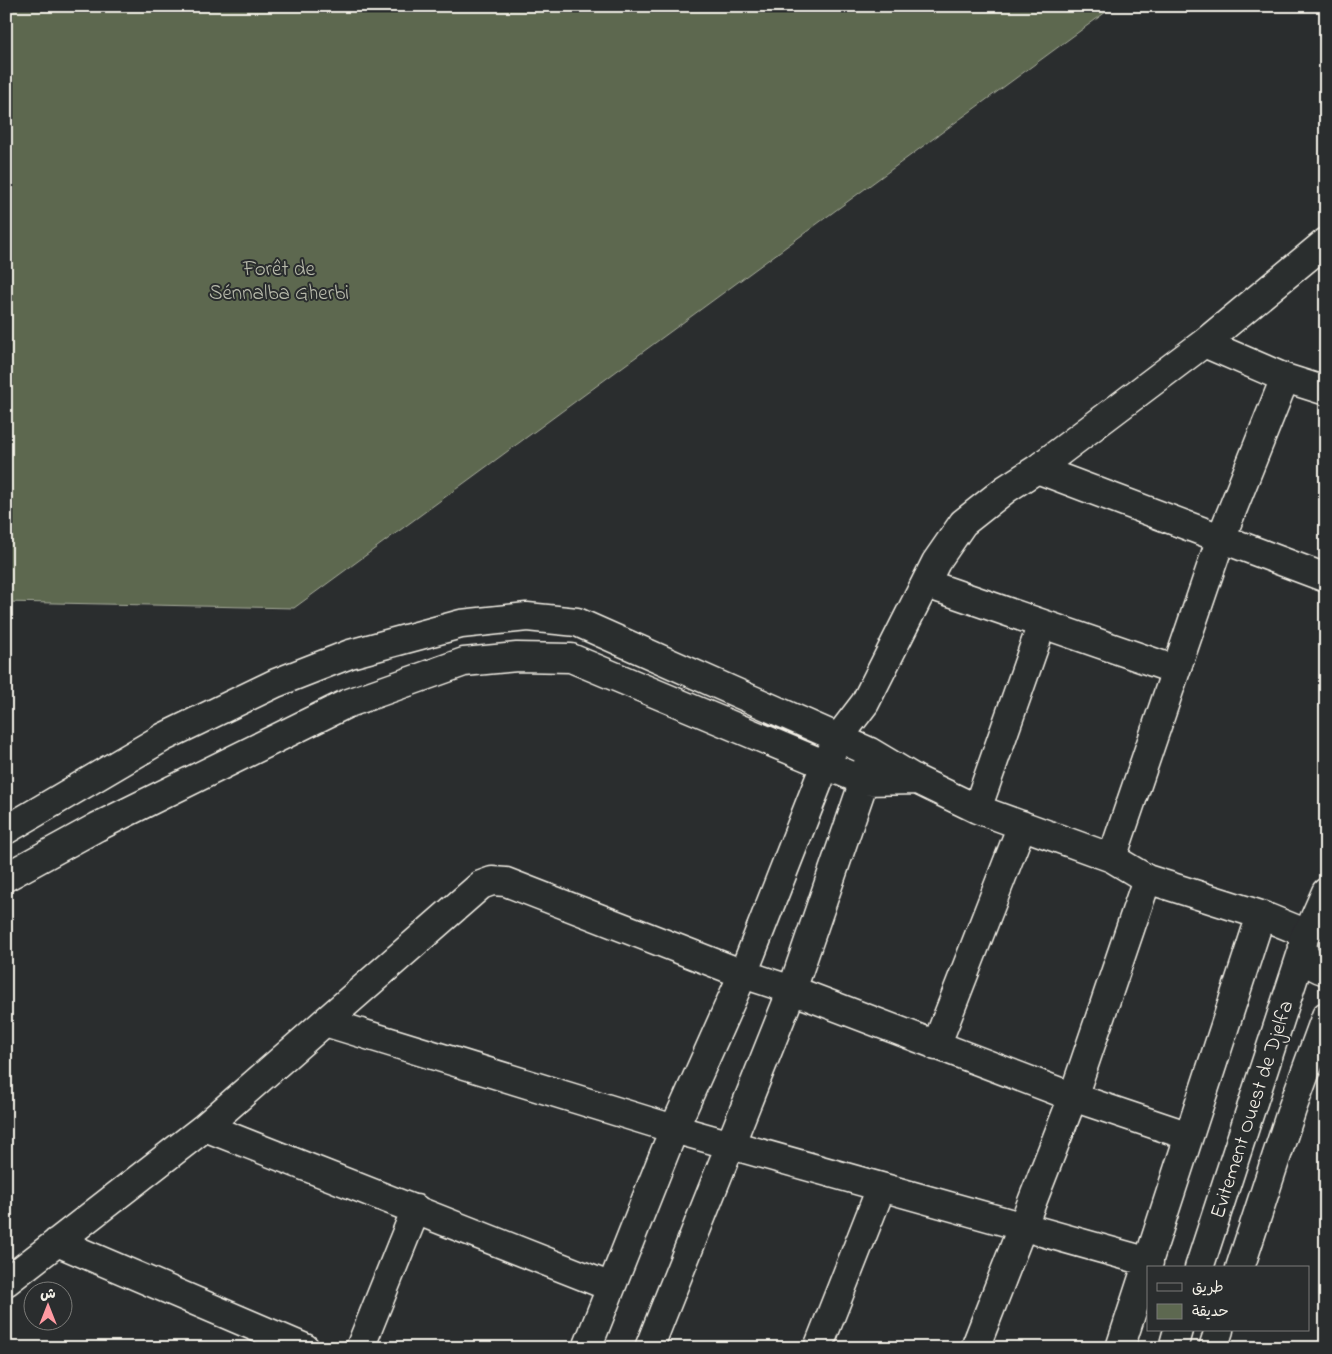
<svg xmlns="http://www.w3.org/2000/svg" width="1332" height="1354" font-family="'Indie Flower','Playpen Sans Arabic',sans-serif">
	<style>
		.green { fill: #5d6850; stroke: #a8ac9c }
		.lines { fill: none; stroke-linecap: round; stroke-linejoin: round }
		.street-casing { stroke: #f4f1e8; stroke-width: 31 }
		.highway-casing { stroke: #f4f1e8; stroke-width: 31 }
		.street { stroke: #2a2d2e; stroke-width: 28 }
		.highway { stroke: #2a2d2e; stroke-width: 28 }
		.labels { text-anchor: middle; stroke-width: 4; stroke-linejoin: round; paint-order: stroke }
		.park-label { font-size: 21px; fill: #b8baab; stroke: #2a2d2e }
		.street-label { font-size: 21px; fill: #f4f1e8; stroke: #2a2d2e }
	</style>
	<rect width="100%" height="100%" fill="#2a2d2e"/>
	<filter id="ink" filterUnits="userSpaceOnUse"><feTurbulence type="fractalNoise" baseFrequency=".02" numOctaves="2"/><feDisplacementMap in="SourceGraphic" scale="10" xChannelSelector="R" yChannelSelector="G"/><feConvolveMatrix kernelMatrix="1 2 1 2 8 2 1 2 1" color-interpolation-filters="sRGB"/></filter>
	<g filter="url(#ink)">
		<path class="green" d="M6,6H1114L294,608L6,602Z"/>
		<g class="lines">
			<defs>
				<path id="street" d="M1326,242L1204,343L1037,469L1326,578
					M1204,343L1285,378L1326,391
					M927,584L1176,670
					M977,809L1042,624
					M6,830L164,737L276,683L350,654L461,624L527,617L577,622L870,752L917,780L977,809L1112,858L1147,879L1261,915L1305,933
					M1112,858L1221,538L1285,378
					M6,877L97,827L346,704L464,662L517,657L571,658L864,781L917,780
					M325,1022L674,1129L1149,1262
					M936,1046L1022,825
					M205,1127L611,1287
					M57,1242L305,1348
					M6,1282L205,1127L481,885L492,881L506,882L743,974L792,990L1073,1097L1189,1136
					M360,1348L416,1209
					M587,1348L674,1129L743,974L825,765L839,737L865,703L936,562L963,523L1006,489L1037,469
					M649,1348L792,990L864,781L868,764
					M818,1348L881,1188
					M975,1348L1073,1097L1147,879
					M1120,1348L1261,915"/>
				<path id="highway" d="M1326,920C1295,927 1295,963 1326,971
					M1311,926L1326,892
					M1199,1268L1303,949
					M1240,1268L1292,1109L1326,1016
					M1173,1348L1178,1330
					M1213,1348L1219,1330"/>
			</defs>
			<use href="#street" class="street-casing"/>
			<use href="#highway" class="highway-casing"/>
			<use href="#street" class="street"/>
			<use href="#highway" class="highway"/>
		</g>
	</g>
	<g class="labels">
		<g class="park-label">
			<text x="279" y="275">Forêt de<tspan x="279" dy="24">Sénnalba Gherbi</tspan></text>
		</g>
		<g class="street-label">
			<text transform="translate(1251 1109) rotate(-72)" y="7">Evitement Ouest de Djelfa</text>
		</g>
	</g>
	<rect width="1332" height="1354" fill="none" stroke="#2a2d2e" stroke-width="25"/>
	<rect x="12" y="12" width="1307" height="1329" fill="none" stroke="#f4f1e8" stroke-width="2" filter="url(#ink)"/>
	<rect x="1147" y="1266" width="162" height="65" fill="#2a2d2e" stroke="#7b7b78"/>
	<rect x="1157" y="1283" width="25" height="8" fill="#2a2d2e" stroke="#7b7b78"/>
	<text x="1192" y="1292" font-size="15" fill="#f4f1e8">طريق</text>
	<rect x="1157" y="1304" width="25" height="15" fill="#5d6850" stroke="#7b7b78"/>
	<text x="1192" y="1316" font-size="15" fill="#f4f1e8">حديقة</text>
	<g transform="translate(48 1306)"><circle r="24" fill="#2a2d2e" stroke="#7b7b78"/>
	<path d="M0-4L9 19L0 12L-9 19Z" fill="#ff9aa2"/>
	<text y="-8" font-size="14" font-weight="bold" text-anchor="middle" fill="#f4f1e8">ش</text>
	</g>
</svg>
